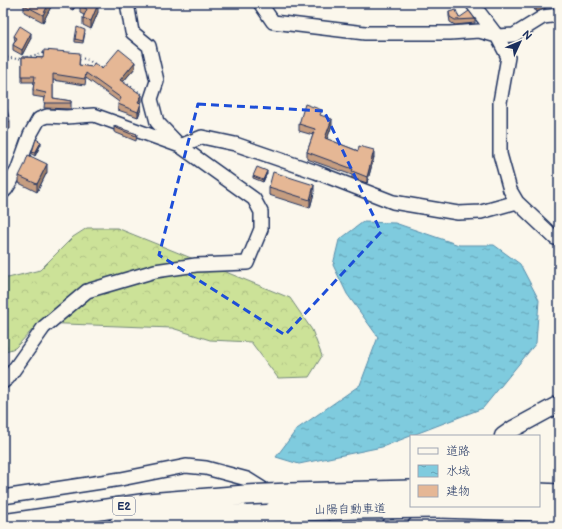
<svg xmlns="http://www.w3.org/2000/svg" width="562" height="529" font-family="'Balsamiq Sans','Klee One',sans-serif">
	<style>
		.forest { fill: url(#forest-crowns); stroke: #74887b }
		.water { fill: url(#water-ripples); stroke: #578dab }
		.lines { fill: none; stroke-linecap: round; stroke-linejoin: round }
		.minor-casing { stroke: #1b2f5e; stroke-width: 16 }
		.major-casing { stroke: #1b2f5e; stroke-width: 19 }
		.highway-casing { stroke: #1b2f5e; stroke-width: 22 }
		.path { stroke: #1b2f5e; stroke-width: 2; stroke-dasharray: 1 3; stroke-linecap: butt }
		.minor { stroke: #fbf7ec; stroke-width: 13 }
		.major { stroke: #fbf7ec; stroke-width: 16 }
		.highway { stroke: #fbf7ec; stroke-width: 19 }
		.highway-bridge-casing { stroke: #1b2f5e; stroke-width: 22; stroke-linecap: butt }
		.highway-bridge { stroke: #fbf7ec; stroke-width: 19 }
		.wall { fill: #c59d80; stroke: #1b2f5e }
		.shaded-wall { fill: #a08068; stroke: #1b2f5e }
		.building { fill: #e5b795; stroke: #1b2f5e }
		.marked { fill: none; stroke: #1d4ed8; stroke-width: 3; stroke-dasharray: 8 5; stroke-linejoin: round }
		.labels { text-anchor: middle; stroke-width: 4; stroke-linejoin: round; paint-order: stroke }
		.shield { fill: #fbf7ec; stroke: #5e6b89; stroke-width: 1 }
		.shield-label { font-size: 11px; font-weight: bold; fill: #1b2f5e }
		.street-label { font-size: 12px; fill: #1b2f5e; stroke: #fbf7ec }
	</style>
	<defs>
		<pattern id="forest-crowns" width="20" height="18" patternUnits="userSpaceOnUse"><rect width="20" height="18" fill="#cce298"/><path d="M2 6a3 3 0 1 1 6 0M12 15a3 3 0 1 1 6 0" fill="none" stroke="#afc285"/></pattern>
		<pattern id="water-ripples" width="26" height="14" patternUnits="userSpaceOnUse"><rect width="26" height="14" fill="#7fcbde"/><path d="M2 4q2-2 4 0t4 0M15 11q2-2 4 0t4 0" fill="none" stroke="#67a5b7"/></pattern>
	</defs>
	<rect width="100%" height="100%" fill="#fbf7ec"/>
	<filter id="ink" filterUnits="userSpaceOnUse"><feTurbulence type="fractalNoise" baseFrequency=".025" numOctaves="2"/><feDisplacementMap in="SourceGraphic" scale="8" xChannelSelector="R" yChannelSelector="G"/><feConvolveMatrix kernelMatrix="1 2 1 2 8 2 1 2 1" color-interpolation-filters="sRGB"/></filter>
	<g filter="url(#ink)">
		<path class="forest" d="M87,228H117L290,298L312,330L322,356L309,377L278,378L251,342L210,340L172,328L39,323L15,348L3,352V277L8,278L40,270L73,237Z"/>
		<path class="water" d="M363,222L395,223L459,245H494L520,264L539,300L536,343L483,408L382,447L299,464L276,457L297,429L360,385L378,337L347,294L333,265L339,240Z"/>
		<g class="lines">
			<defs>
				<path id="minor" d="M260,3L273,22L365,33H450L479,31L497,36L514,35L543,17L559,15
					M472,3L497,36L508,57L500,102V154L510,190L517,202L555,238L559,239
					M3,192L6,189L17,171L30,135L39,119L47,116L66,117L94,115L180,146L202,137L235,144L316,172L393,202L458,213L481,212L517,202
					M3,382L8,378L44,327L87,291L155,271L196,265L247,263L261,229V212L254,199L180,146L157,122L151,99L157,81L149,46L132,32L127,3
					M3,497L121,479L186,466L206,468L247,479L271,494
					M299,512L324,526
					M295,526L303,514"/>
				<path id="major" d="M503,436L513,429L559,404
					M390,526L412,506"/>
				<path id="highway" d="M539,493L559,494
					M440,508L559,512
					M3,524L148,503L245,495
					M118,526L154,521L273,512"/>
			</defs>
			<use href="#minor" class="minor-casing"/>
			<use href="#major" class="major-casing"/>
			<use href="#highway" class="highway-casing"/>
			<path class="path" d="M3,57L17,59L45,53
				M79,58L86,59L104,69
				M121,80L142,94"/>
			<use href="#minor" class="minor"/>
			<use href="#major" class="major"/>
			<use href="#highway" class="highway"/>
			<defs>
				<path id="highway-bridge" d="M245,495L290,493L411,490
					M273,512L356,509L440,508"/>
			</defs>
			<use href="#highway-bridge" class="highway-bridge-casing"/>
			<use href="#highway-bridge" class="highway-bridge"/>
		</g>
		<path class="wall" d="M25,3H53L43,22L24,12V5Z
			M57,3H77L73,10Z
			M533,3H552L544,9L536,12L533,7Z
			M80,6L98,12L91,29L83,25V18L84,15L80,13Z
			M449,12L459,18L475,19V23L455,25L450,22L449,16Z
			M85,33L83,43L75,42V39Z
			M14,36L31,38L22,55L13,50V45L15,41Z
			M22,57L80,59L79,65L102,69L135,68L123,82L142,101L141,103V109L138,117L118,110V104L119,102L86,78L85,85L53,80V98L71,101V109L44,108L45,98L33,96V90L34,82H22Z
			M322,116L332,125L327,139L374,157L367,183L352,178V175L307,159V152L313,135L299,131V124Z
			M114,127L137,134L136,141L114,132Z
			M41,144L35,156L32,154V152Z
			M47,172L37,192L19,183V176Z
			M267,173L263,182L253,178V176Z
			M269,187L314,193L310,208L269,195Z"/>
		<path class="shaded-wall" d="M49,3H53L43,22V15Z
			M74,3H77L73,10V4Z
			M543,3H552L544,9L536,12V5Z
			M98,4V12L91,29V21Z
			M5,6V10L3,15V10Z
			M31,33V38L22,55V50Z
			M135,62V68L120,85V80Z
			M142,95V101L138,108V102Z
			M141,103V109L138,117V112Z
			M332,119V125L325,145V138Z
			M10,121V129L3,130V123Z
			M41,142V144L35,156V153Z
			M5,145V151L3,157V151Z
			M374,150V157L367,183V177Z
			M47,164V172L37,192V184Z
			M267,171V173L263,182V180Z
			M314,185V193L310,208V200Z"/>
		<path class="building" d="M25,3H49L43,15L24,5Z
			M80,3H96L98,4L91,21L83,18L87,9L80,6Z
			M535,3H543L536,5Z
			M3,4L5,6L3,10Z
			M456,10L459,18L469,11L475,19L455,20L450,17L449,12Z
			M20,26L31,33L22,50L13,45L17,38L14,36Z
			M77,27L85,30L83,41L75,39Z
			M119,49L135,62L120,80L142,95L138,102L141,103L138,112L118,104L121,98L86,73L85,79L53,74V98L71,101V103H44L46,93L33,90L35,76H22V57L43,58L44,50L80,53L79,65L92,67L94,63L102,69Z
			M3,95L10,121L3,123Z
			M305,104L322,110L320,115L332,119L325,138L358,151L359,146L374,150L367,177L352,171L353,169L307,152L315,129L299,124Z
			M114,126L137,134L136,136L114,127Z
			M36,139L41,142L35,153L32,152Z
			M3,144L5,145L3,151Z
			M28,155L47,164L37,184L19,176L24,166Z
			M257,167L267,171L263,180L253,176Z
			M273,172L314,185L310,200L269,187Z"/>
	</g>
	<path class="marked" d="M198,104L324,111L381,232L285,335L159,255Z"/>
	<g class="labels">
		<rect class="shield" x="113" y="497" width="22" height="18" rx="3"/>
		<g class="shield-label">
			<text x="124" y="510">E2</text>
		</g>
		<g class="street-label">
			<text transform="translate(350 509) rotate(-1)" y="4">山陽自動車道</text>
		</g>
	</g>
	<rect width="562" height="529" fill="none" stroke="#fbf7ec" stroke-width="16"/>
	<rect x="8" y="8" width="546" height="513" fill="none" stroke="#1b2f5e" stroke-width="1.5" filter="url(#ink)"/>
	<rect x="410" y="435" width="130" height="72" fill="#fbf7ec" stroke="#a1a7b3"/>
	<rect x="418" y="448" width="20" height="6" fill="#fbf7ec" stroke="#a1a7b3"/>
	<text x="446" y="455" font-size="12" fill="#1b2f5e">道路</text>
	<rect x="418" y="465" width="20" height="12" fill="url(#water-ripples)" stroke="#a1a7b3"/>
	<text x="446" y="475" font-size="12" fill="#1b2f5e">水域</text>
	<rect x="418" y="485" width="20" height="12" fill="#e5b795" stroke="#a1a7b3"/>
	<text x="446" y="495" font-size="12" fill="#1b2f5e">建物</text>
	<g transform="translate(520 42) rotate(46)" stroke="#fbf7ec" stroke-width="3" paint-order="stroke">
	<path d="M0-3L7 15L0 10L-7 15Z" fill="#1b2f5e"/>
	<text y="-6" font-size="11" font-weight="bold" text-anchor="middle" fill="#1b2f5e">N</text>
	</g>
</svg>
